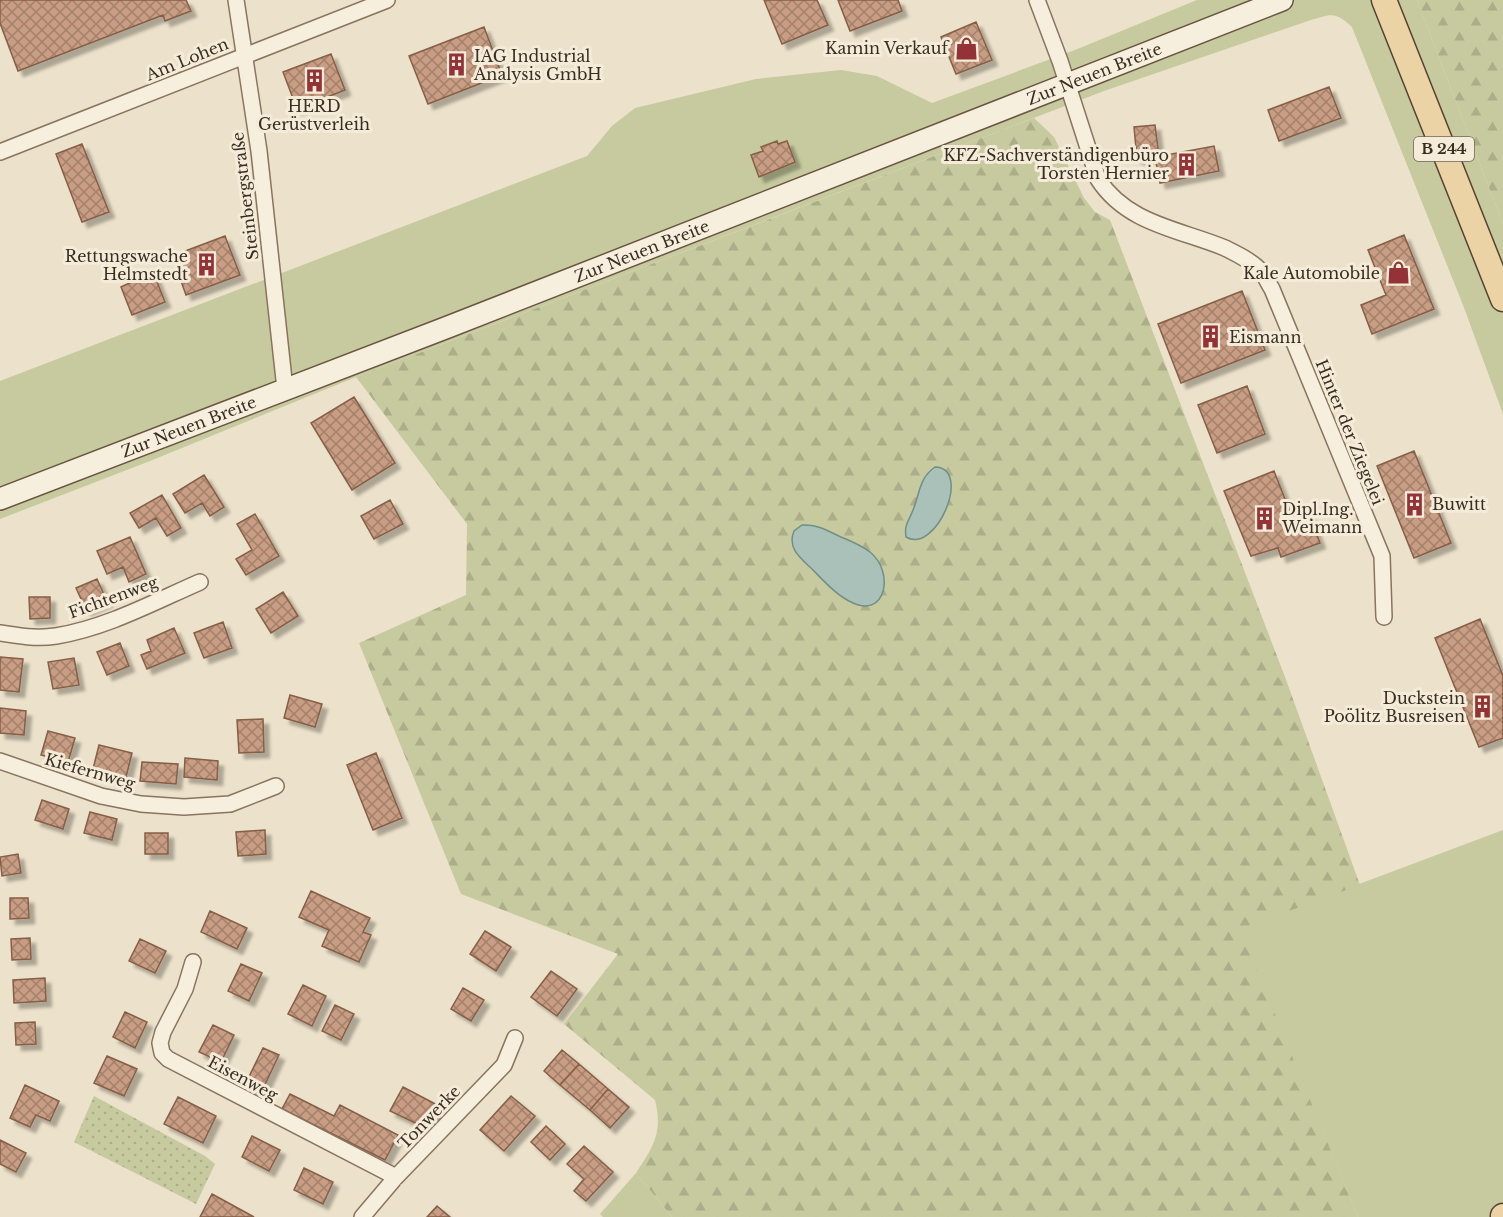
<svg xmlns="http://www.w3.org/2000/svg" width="1503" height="1217" font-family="'Libre Baskerville',serif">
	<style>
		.grass { fill: #c6ca9e }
		.forest { fill: url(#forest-firs) }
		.park { fill: url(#park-dots) }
		.water { fill: #aac1ba; stroke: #718f87; stroke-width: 1.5 }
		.building { fill: url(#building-cross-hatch); stroke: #865e47; stroke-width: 1.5; filter: url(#shadow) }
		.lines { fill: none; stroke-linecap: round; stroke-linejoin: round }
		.street-casing { stroke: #88745f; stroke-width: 18 }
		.secondary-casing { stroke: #6a5542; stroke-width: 24 }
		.primary-casing { stroke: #564233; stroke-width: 27 }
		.street { stroke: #f7efdd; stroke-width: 15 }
		.secondary { stroke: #f7efdd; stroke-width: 21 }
		.primary { stroke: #ecd3a6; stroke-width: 24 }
		.labels { text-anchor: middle; stroke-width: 6; stroke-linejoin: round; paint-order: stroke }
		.shield { fill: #f4ebd9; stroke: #726659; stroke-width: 1.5 }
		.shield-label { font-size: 15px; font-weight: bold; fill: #3a2d22 }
		.poi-label { font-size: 16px; fill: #3a2d22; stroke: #f4ebd9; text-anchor: end }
		.street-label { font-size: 16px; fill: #3a2d22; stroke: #f4ebd9 }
	</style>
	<defs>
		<pattern id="forest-firs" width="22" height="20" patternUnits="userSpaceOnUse" patternTransform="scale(1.5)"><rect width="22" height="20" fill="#c6ca9e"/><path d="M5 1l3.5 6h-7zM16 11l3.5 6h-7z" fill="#abae88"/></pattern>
		<pattern id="park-dots" width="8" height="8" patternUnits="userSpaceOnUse" patternTransform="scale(1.5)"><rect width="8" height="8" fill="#c6ca9e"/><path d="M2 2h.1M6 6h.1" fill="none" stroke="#abae88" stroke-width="1.8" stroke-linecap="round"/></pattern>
		<pattern id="building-cross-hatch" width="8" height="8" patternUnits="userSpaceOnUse" patternTransform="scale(1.5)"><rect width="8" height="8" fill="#c89d83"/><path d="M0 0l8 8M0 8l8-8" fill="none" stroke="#a3806b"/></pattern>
		<filter id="shadow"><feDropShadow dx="5.5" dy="5.5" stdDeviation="1.5" flood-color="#0004"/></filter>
	</defs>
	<rect width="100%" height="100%" fill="#ece1ca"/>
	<path class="grass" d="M1197,0H1417L1503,224V414L1463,305L1352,27C1334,10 1330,15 1308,21L1104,91L356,377L150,461L0,519V381L587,156L612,126L635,108L756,79L841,70L877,76L932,103L1075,50Z
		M1503,830V1217H1358L1239,929Z
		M636,1173L672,1217H603L600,1214Z"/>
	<path class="forest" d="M1417,0H1503V224Z
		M1034,118L1054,137L1084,198L1095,212L1110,220L1285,677L1360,885L1240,929L1358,1217H672L636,1173C654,1146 663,1132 655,1100L564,1024L618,954L461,894L359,643L466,595L467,524L356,377Z"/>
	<path class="park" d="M94,1096L205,1156L215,1164L196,1204L74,1142Z"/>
	<path class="water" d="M935,467C973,468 936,555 906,537C904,524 909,521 913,510C920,493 919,478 935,467Z
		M802,525C817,524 828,531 841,537C851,541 862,546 870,552C895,572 886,620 851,602C836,595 823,580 812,569C800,558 787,548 794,531Z"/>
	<path class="building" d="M0,0H186L191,11L165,21L163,15L18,71L0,23Z
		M764,0H817L828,25L782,44Z
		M838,0H898L902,11L850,31Z
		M976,22L992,60L956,74L941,37Z
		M484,27L502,75L428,104L409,56Z
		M331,54L345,90L297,109L283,72Z
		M1329,87L1341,118L1279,141L1268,110Z
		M1155,125L1159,156L1137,159L1134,127Z
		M777,141L778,144L787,141L795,162L759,177L751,155L763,151L761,147Z
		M82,144L109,212L82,222L56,154Z
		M1214,146L1219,171L1160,183L1155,157Z
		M1404,235L1434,309L1372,334L1361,305L1386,295L1368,250Z
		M225,236L240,275L186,295L172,256Z
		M154,274L165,302L132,315L121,287L145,276V278Z
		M1242,291L1265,350L1181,383L1158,324Z
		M1247,386L1265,434L1217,453L1198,405Z
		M354,397L395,463L352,490L311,423Z
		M1414,451L1451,543L1414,558L1377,466Z
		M1274,471L1294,522L1309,514L1320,543L1281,557L1278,548L1251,556L1224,491Z
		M204,475L224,507L210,516L202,503L185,513L173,494Z
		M162,495L181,528L167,536L156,518L139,528L130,513Z
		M390,500L403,524L374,539L361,516Z
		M255,514L279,556L246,575L236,559L252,550L237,524Z
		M130,537L146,574L129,582L123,567L107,574L97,551Z
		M97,579L107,601L86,610L76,588Z
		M283,592L298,616L271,633L256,609Z
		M29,597H50V618L30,619Z
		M1480,619L1503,676V738L1479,747L1435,638Z
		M223,622L232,648L204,658L194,633Z
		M174,628L185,653L147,669L141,655L151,651L147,640Z
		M120,643L129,666L107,675L97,652Z
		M0,657L23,659L19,692L0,690Z
		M74,658L79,685L53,689L48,662Z
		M290,695L322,704L315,727L284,718Z
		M0,708L26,711L24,735L0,733Z
		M263,719L264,752L239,753L237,720Z
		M48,731L75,738L68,762L41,755Z
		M99,745L132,753L126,777L93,769Z
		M376,753L402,818L373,830L347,765Z
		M185,758L218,761L217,780L184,777Z
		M142,762L178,764L176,784L140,781Z
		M42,800L69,809L63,829L35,820Z
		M90,812L117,819L112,840L84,833Z
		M265,830L266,854L238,856L236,832Z
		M145,833H168V854H145Z
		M18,854L21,873L2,876L0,857Z
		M311,891L370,918L363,932L371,935L359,962L322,946L329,930L299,917Z
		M10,898H28L29,918L10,919Z
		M210,911L247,928L237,949L201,932Z
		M485,931L511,947L496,971L470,954Z
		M30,938L31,959L12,960L11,939Z
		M140,939L166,951L155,973L129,961Z
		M241,964L262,973L249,1001L228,991Z
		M551,971L577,989L557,1016L531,997Z
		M45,978L46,1001L14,1003L13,980Z
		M303,985L326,996L312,1026L288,1014Z
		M463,988L484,1000L471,1021L451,1009Z
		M335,1005L354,1014L341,1040L322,1031Z
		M125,1012L147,1022L135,1048L113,1037Z
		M35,1022L36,1044L16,1045L15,1023Z
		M213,1025L234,1035L221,1062L199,1052Z
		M263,1048L279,1055L261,1093L245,1085Z
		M562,1050L579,1064L560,1085L544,1071Z
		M107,1056L137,1069L124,1096L94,1083Z
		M579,1064L608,1089L590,1110L560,1085Z
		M25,1085L59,1101L50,1121L36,1115L30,1127L10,1118Z
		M403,1087L443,1108L426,1128L390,1111Z
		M608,1089L629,1107L610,1128L590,1110Z
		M290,1094L334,1116L340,1105L398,1135L385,1160L282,1109Z
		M511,1096L535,1116L504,1151L480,1130Z
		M178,1097L216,1116L203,1143L164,1124Z
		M546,1126L565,1144L550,1160L531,1142Z
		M252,1136L280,1150L269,1171L242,1157Z
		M0,1140L26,1153L16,1172L0,1164Z
		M584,1146L613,1172L586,1201L574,1191L584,1179L567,1164Z
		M304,1168L333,1182L323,1204L294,1190Z
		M212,1194L254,1217H200Z
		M437,1206L450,1217H427Z"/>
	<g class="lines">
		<defs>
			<path id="street" d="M236,0L259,151L285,389
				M1037,0L1060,61L1098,179C1127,224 1179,229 1225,248C1237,254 1250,260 1260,270C1265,275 1268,283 1272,289L1382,556L1384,617
				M0,152L387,0
				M0,633C18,636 37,639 56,636C106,628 154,602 200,582
				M0,761L101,796L141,804L184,807L230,804L276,786
				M193,962L185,989L163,1032L160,1043L162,1053L168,1059L396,1177
				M362,1217L396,1177L504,1065L515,1038"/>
			<g id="secondary">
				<path id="s1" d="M0,499L448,327L1282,0"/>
			</g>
			<path id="primary" d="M1384,0L1503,299
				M1503,1217V1216"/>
		</defs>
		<use href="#street" class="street-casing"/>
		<use href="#secondary" class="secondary-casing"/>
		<use href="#primary" class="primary-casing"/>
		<use href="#street" class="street"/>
		<use href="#secondary" class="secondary"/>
		<use href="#primary" class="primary"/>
	</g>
	<defs>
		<symbol id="shop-bare" viewBox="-9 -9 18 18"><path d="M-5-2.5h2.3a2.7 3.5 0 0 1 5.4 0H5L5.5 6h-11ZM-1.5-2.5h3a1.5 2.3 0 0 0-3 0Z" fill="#933337" stroke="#f4ebd9" stroke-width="2.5" paint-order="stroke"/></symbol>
		<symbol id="building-bare" viewBox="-9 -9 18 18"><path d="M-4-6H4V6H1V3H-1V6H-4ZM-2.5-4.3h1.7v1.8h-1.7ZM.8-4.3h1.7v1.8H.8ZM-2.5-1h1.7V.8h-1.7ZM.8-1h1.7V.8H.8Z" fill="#933337" stroke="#f4ebd9" stroke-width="2.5" paint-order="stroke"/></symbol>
	</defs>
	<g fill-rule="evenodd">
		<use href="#shop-bare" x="950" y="32" width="33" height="33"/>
		<use href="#building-bare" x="440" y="48" width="33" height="33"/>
		<use href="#building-bare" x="298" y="64" width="33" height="33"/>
		<use href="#building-bare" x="1170" y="148" width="33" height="33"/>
		<use href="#building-bare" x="190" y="248" width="33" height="33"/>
		<use href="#shop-bare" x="1382" y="256" width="33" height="33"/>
		<use href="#building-bare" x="1194" y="320" width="33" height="33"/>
		<use href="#building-bare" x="1398" y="488" width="33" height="33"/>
		<use href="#building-bare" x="1248" y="502" width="33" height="33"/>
		<use href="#building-bare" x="1466" y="690" width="33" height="33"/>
	</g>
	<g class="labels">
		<rect class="shield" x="1414" y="137" width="60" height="24" rx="4.5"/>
		<g class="shield-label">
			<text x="1444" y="154">B 244</text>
		</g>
		<g class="poi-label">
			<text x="948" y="54">Kamin Verkauf</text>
			<text x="474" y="62" text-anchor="start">IAG Industrial<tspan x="474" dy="18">Analysis GmbH</tspan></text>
			<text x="314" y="112" text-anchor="middle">HERD<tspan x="314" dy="18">Gerüstverleih</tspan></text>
			<text x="1169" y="161">KFZ-Sachverständigenbüro<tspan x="1169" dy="18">Torsten Hernier</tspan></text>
			<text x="188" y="262">Rettungswache<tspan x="188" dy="18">Helmstedt</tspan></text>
			<text x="1380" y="279">Kale Automobile</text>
			<text x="1229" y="343" text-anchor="start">Eismann</text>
			<text x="1432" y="510" text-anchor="start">Buwitt</text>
			<text x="1282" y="515" text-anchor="start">Dipl.Ing.<tspan x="1282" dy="18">Weimann</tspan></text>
			<text x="1465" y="704">Duckstein<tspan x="1465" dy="18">Poölitz Busreisen</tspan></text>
		</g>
		<g class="street-label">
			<text transform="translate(187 59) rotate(-22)" y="6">Am Lohen</text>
			<text dy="6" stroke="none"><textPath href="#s1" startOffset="1174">Zur Neuen Breite</textPath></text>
			<text transform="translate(245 196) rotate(-97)" y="6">Steinbergstraße</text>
			<text dy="6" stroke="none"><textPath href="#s1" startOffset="688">Zur Neuen Breite</textPath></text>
			<text dy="6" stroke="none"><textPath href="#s1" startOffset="202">Zur Neuen Breite</textPath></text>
			<text transform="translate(1350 432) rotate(68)" y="6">Hinter der Ziegelei</text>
			<text transform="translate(113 597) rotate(-20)" y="6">Fichtenweg</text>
			<text transform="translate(90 771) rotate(16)" y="6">Kiefernweg</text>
			<text transform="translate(243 1078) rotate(28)" y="6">Eisenweg</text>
			<text transform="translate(429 1117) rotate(-46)" y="6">Tonwerke</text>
		</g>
	</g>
</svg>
